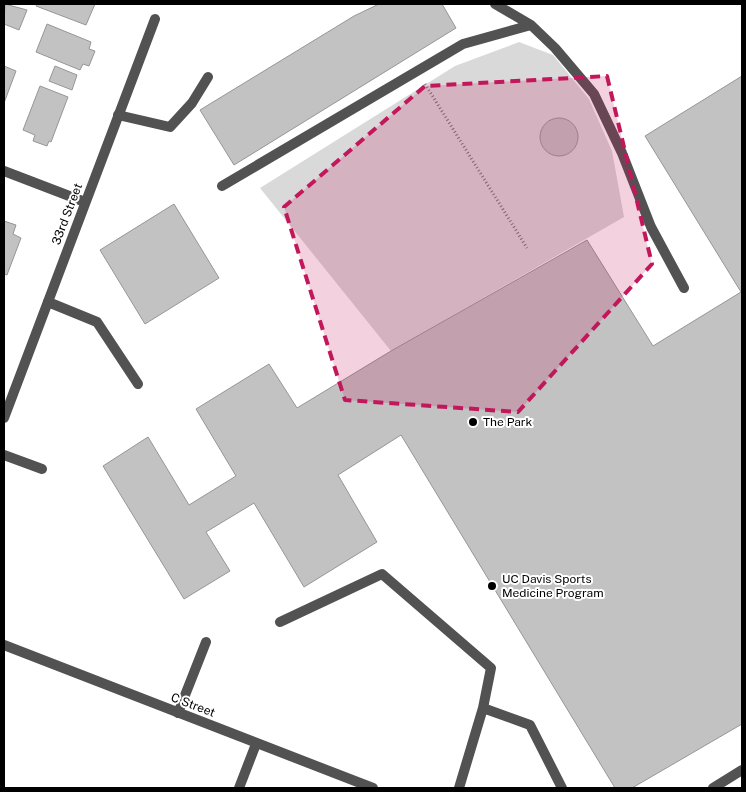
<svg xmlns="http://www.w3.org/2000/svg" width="746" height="792" font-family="'Public Sans',sans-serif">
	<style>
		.green { fill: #d9d9d9 }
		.building { fill: #c2c2c2; stroke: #969696 }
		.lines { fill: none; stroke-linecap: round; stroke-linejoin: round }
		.path { stroke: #747474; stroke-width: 3; stroke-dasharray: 1 2.5; stroke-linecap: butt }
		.service { stroke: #525252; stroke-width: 10 }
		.minor { stroke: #525252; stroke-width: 10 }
		.tertiary { stroke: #525252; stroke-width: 10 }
		.marked { fill: #c2185b; fill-opacity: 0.2; stroke: #c2185b; stroke-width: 4; stroke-dasharray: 10 6; stroke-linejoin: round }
		.poi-dot { fill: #000; stroke: #fff; stroke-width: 2 }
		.labels { text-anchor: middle; stroke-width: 4; stroke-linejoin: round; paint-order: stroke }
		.street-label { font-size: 12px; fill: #000; stroke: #fff }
		.poi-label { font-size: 12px; fill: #000; stroke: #fff; text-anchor: start }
	</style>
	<rect width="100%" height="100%" fill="#fff"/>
	<path class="green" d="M519,42L553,55L589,99L612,151L624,217L391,351L260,188L455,66Z"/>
	<path class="building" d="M5,4L27,10L19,30L4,24Z
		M37,4H95L86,25L36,6Z
		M379,4H442L456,28L234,165L200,110L354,16Z
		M47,24L91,42L89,49L95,51L89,66L83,64L80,70L36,52Z
		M4,66L16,71L4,103Z
		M55,66L77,75L72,90L49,81Z
		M742,76V724L632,788H615L401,435L338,475L377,542L304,587L254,503L206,532L230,571L184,599L103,466L148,437L189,505L236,476L196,409L269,364L297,408L391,351L587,240L653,346L741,292L645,136Z
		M40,86L68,97L51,142L49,141L47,146L33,141L35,135L23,130Z
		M540 137a19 19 0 1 1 38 0a19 19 0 1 1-38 0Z
		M174,204L219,278L145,324L100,250Z
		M4,221L16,225L13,234L21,238L7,275L4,274Z"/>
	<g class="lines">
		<path class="path" d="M425,84L527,248"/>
		<path class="service" d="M495,4L531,25L555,48L594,94L622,153L651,227L684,288
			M118,115L170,127L192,103L208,77
			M222,186L463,44L531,25
			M48,302L97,322L138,384
			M4,455L42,469
			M280,622L382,574L491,668L483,708L459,788
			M483,708L530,725L562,788
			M178,713L206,642
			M713,788L742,770"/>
		<path class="minor" d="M4,171L85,202
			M4,418L155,19
			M239,788L256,744"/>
		<path class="tertiary" d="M4,645L373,788"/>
	</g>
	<path class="marked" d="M607,76L652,264L518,412L345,400L284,207L425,86Z"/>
	<g class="poi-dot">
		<circle cx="473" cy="422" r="5"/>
		<circle cx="492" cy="586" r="5"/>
	</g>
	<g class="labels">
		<g class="street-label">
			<text transform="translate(67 214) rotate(-69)" y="4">33rd Street</text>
			<text transform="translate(193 705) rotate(21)" y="4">C Street</text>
		</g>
		<g class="poi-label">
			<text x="483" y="426">The Park</text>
			<text x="502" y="583">UC Davis Sports<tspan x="502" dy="14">Medicine Program</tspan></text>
		</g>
	</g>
	<rect width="746" height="792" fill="none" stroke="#000000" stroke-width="10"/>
</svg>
